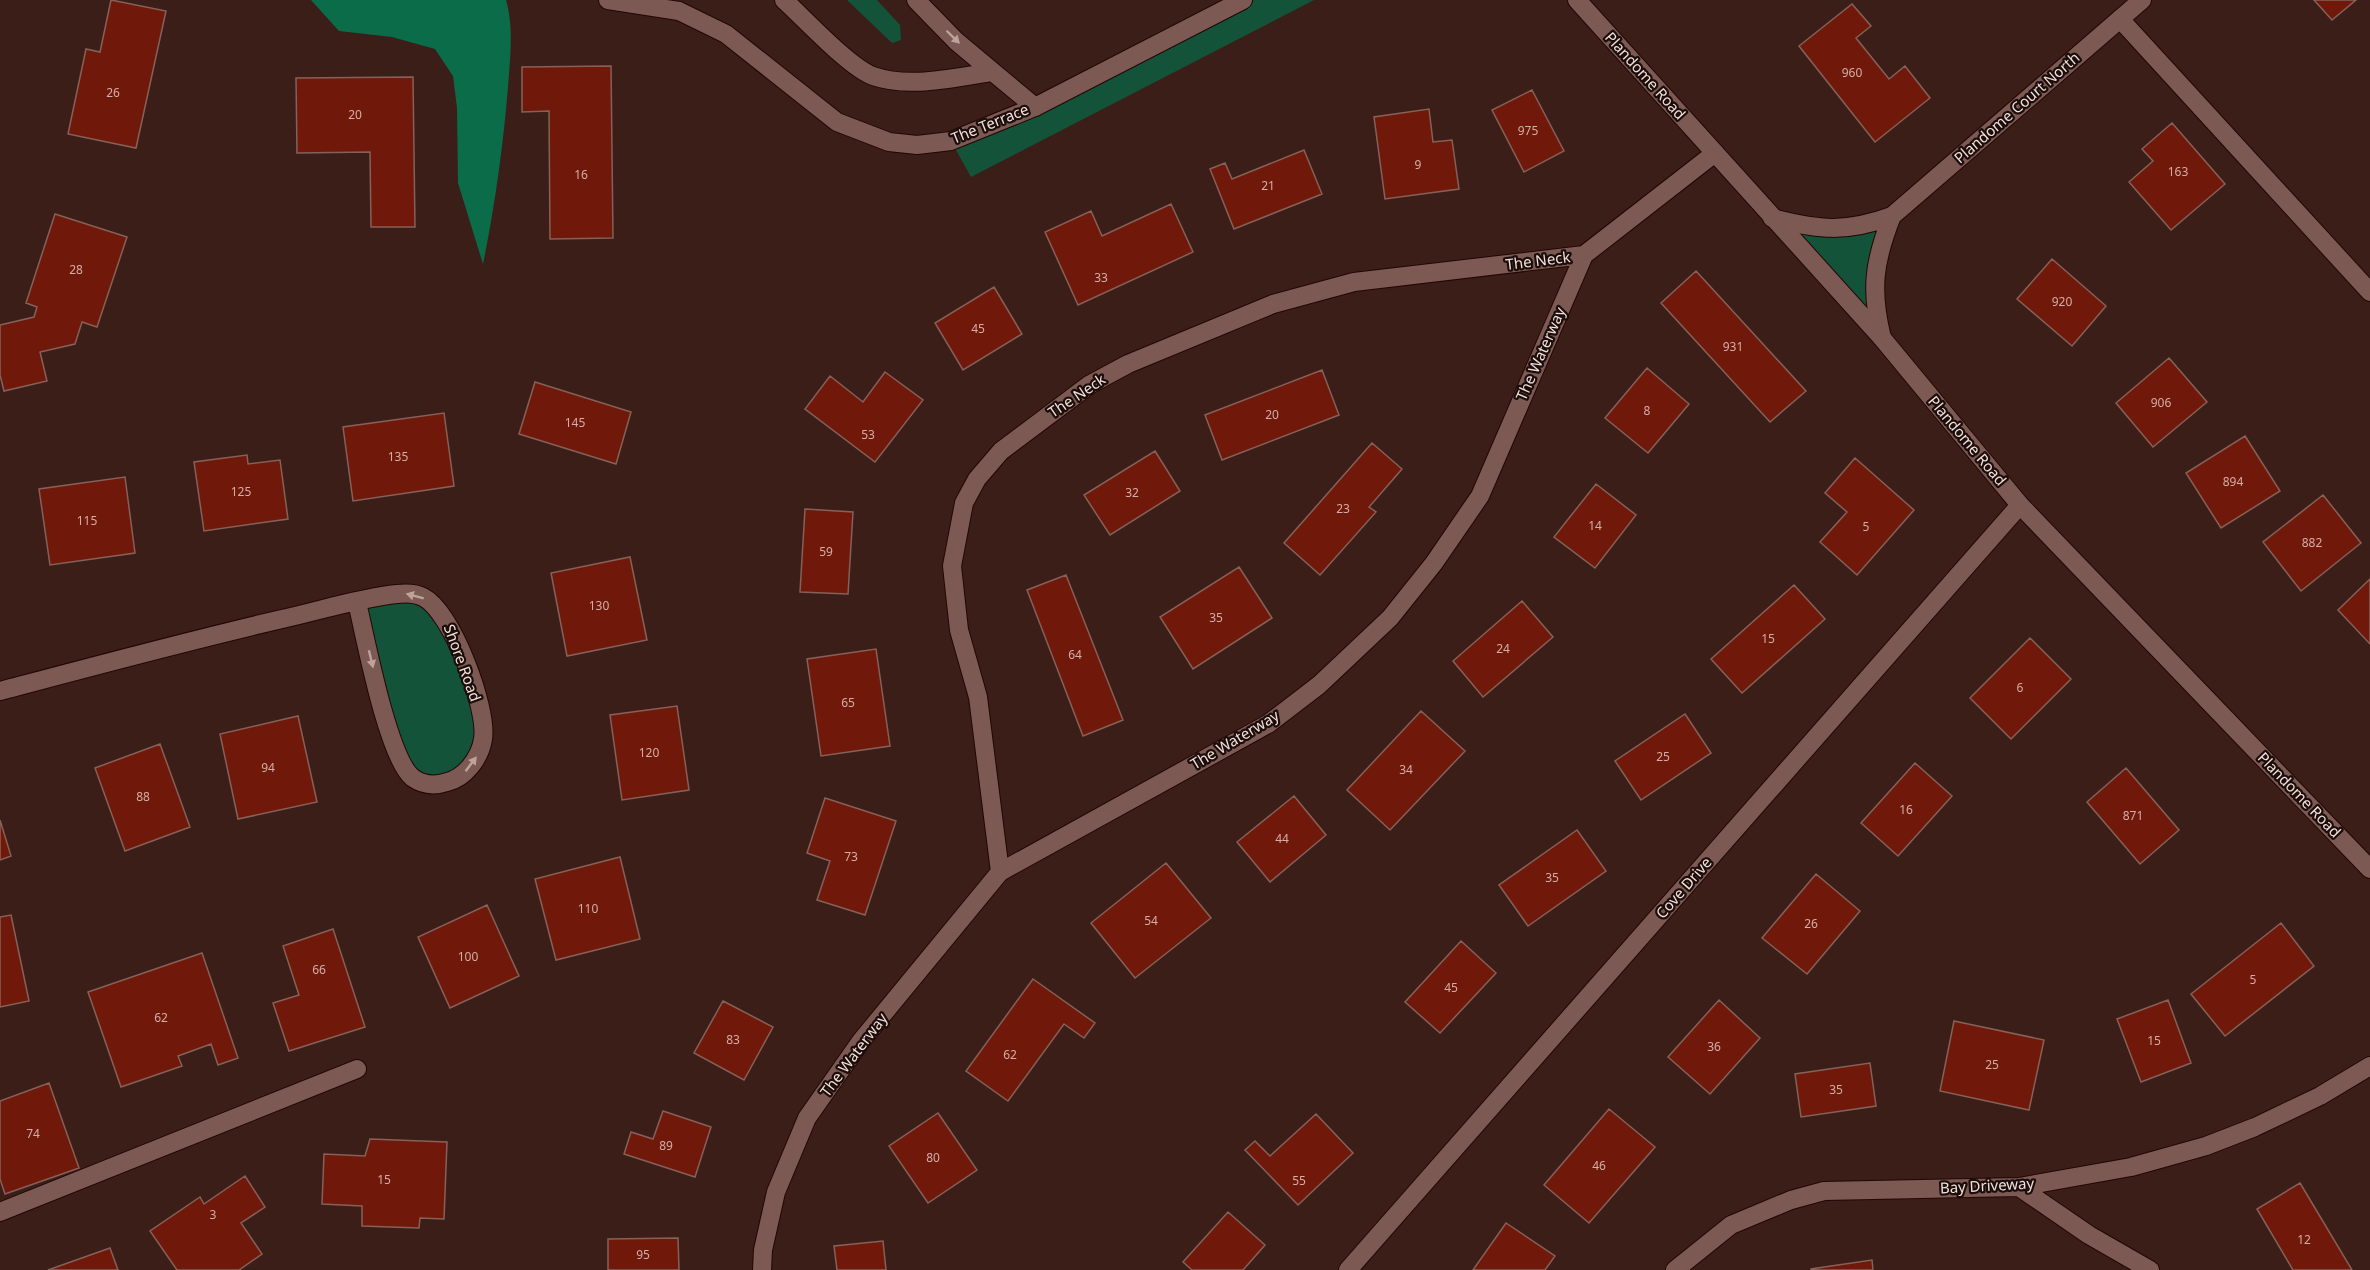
<svg xmlns="http://www.w3.org/2000/svg" width="2370" height="1270" font-family="'Noto Sans',sans-serif">
	<style>
		.green { fill: #13533a }
		.forest { fill: #0b6c4a }
		.building { fill: #70190a; stroke: #856159; stroke-width: 1.5 }
		.lines { fill: none; stroke-linecap: round; stroke-linejoin: round }
		.lane-casing { stroke: #220704; stroke-width: 20 }
		.street-casing { stroke: #220704; stroke-width: 20 }
		.secondary-casing { stroke: #220704; stroke-width: 20 }
		.lane { stroke: #7c5952; stroke-width: 18 }
		.street { stroke: #7c5952; stroke-width: 18 }
		.secondary { stroke: #7c5952; stroke-width: 18 }
		.oneway { fill: #bea39d }
		.labels { text-anchor: middle; stroke-width: 4.5; stroke-linejoin: round; paint-order: stroke }
		.number-label { font-size: 12px; fill: #d3aea7 }
		.street-label { font-size: 15px; fill: #f4dfdb; stroke: #1a0d0a }
	</style>
	<rect width="100%" height="100%" fill="#3c1e18"/>
	<path class="green" d="M847,0H877L900,25L901,40L892,43Z
		M1244,0H1314L971,177L951,141Z
		M1772,218L1804,226L1890,218L1879,247L1882,338Z
		M395,594L436,607L483,730L456,779L408,774L357,602Z"/>
	<path class="forest" d="M311,0H506C514,28 510,58 508,87C503,147 495,205 483,264L458,183L457,108L453,76L435,49L392,37L339,31Z"/>
	<path class="building" d="M111,0L166,11L136,148L68,134L86,49L100,52Z
		M2314,0H2356L2332,20Z
		M1852,4L1871,26L1856,38L1889,79L1905,66L1930,98L1875,142L1799,46Z
		M611,66L613,238L550,239L549,111L522,112V67Z
		M413,77L415,227H371L370,152L297,153L296,78Z
		M1532,90L1564,151L1524,172L1492,110Z
		M1429,109L1433,142L1452,140L1459,189L1385,199L1374,117Z
		M2172,123L2225,184L2171,230L2129,182L2153,161L2142,149Z
		M1304,150L1322,194L1234,229L1210,169L1225,163L1232,179Z
		M1171,204L1193,252L1078,305L1045,232L1091,211L1102,236Z
		M55,214L127,237L97,327L82,322L75,344L40,352L47,381L4,391L0,375V325L34,317L37,307L26,303Z
		M2052,259L2106,306L2072,346L2017,299Z
		M1696,271L1806,391L1770,422L1661,303Z
		M994,287L1022,334L963,370L935,323Z
		M2169,358L2207,402L2153,447L2116,403Z
		M1647,368L1689,404L1648,453L1605,418Z
		M1322,370L1339,415L1222,460L1205,415Z
		M885,372L923,400L875,462L805,409L830,376L863,402Z
		M535,382L631,412L616,464L519,434Z
		M444,413L454,486L353,501L343,427Z
		M2245,436L2280,491L2221,528L2186,473Z
		M1372,443L1402,469L1369,507L1376,512L1320,575L1284,543Z
		M1155,451L1180,491L1110,535L1084,495Z
		M247,455L248,464L280,460L288,519L204,531L194,462Z
		M1855,458L1914,510L1857,575L1820,542L1847,512L1825,493Z
		M125,477L135,553L50,565L39,489Z
		M1596,484L1636,515L1595,568L1554,537Z
		M2323,495L2361,543L2301,591L2263,542Z
		M805,509L853,512L848,594L800,592Z
		M630,557L647,640L567,656L551,573Z
		M1239,567L1272,618L1193,669L1160,617Z
		M1066,575L1123,720L1083,736L1027,590Z
		M2370,579V644L2338,610Z
		M1794,585L1825,619L1742,693L1711,659Z
		M1522,601L1553,637L1483,697L1453,661Z
		M2030,638L2071,679L2011,739L1970,698Z
		M876,649L890,746L821,756L807,659Z
		M677,706L689,790L622,800L610,715Z
		M1421,711L1465,751L1390,830L1347,790Z
		M1685,714L1711,753L1641,800L1615,761Z
		M298,716L317,802L238,819L220,734Z
		M160,744L190,827L125,851L95,768Z
		M1915,763L1952,796L1898,856L1861,823Z
		M2126,768L2179,830L2140,864L2087,802Z
		M1294,796L1326,835L1270,882L1237,842Z
		M825,798L896,821L865,915L817,900L830,861L807,853Z
		M0,820L11,856L0,860Z
		M1577,830L1606,871L1528,926L1499,885Z
		M620,857L640,939L556,960L535,879Z
		M1166,863L1211,918L1135,978L1091,923Z
		M1816,874L1860,911L1807,974L1762,938Z
		M487,905L519,976L450,1008L418,937Z
		M11,915L29,1001L0,1007V917Z
		M2281,923L2314,966L2225,1036L2191,994Z
		M333,929L365,1027L289,1051L273,1003L299,995L283,946Z
		M1461,941L1496,973L1440,1033L1405,1002Z
		M202,953L238,1058L218,1065L211,1044L178,1056L182,1066L121,1087L88,992Z
		M1033,979L1095,1023L1084,1038L1064,1024L1008,1101L966,1071Z
		M1719,1000L1760,1038L1710,1094L1668,1057Z
		M2168,1000L2191,1063L2141,1082L2117,1019Z
		M723,1001L773,1027L744,1080L694,1053Z
		M1954,1021L2044,1040L2029,1110L1940,1091Z
		M1870,1063L1876,1106L1801,1117L1795,1074Z
		M49,1083L79,1168L5,1194L0,1179V1101Z
		M1609,1109L1655,1147L1589,1223L1544,1185Z
		M663,1111L711,1127L695,1177L624,1154L631,1132L653,1139Z
		M938,1113L977,1170L928,1203L889,1146Z
		M1316,1114L1353,1153L1298,1205L1245,1150L1255,1141L1270,1156Z
		M370,1139L447,1142L444,1219L420,1218L419,1228L362,1226V1206L322,1204L324,1154L365,1156Z
		M245,1176L265,1207L241,1223L262,1254L239,1270H177L150,1231L200,1197L204,1204Z
		M2300,1183L2352,1270H2293L2257,1209Z
		M1228,1212L1265,1245L1243,1270H1192L1183,1262Z
		M1506,1223L1555,1256L1545,1270H1473Z
		M678,1238L679,1270H608V1239Z
		M883,1241L886,1270H837L834,1246Z
		M110,1248L118,1270H48Z
		M1872,1260L1873,1270H1811V1269Z"/>
	<g class="lines">
		<defs>
			<path id="lane" d="M784,0C805,19 849,67 873,76C910,89 955,77 993,72L1035,107
				M916,0L956,41L993,72
				M2120,19L2370,292
				M0,1212L357,1069"/>
			<path id="street" d="M608,0L679,11L726,34L837,122L889,142L917,145L951,141L1035,107L1243,0
				M1772,218C1819,230 1846,233 1892,216
				M1882,338C1870,290 1874,261 1892,216L2142,0
				M0,691C94,666 187,641 282,619C319,611 358,598 397,594C406,593 415,593 423,597C452,611 488,709 483,739C480,758 465,778 447,782C435,786 423,785 413,778C388,759 365,636 357,602
				M1000,872L978,697L959,630L952,566L964,503L977,479L1001,451L1089,385L1128,364L1273,304L1354,282L1584,255
				M2019,1187L2089,1235L2150,1270
				M762,1270L763,1250L776,1192L807,1118L861,1041L1000,872L1268,724L1319,685L1390,618L1434,563L1480,496L1584,255L1715,153
				M1348,1270L2020,505
				M1675,1270L1731,1225L1791,1200L1824,1191L2019,1187L2131,1167L2206,1146L2255,1127L2320,1096L2370,1066"/>
			<path id="secondary" d="M1577,0L1882,338L2020,505L2370,869"/>
		</defs>
		<use href="#lane" class="lane-casing"/>
		<use href="#street" class="street-casing"/>
		<use href="#secondary" class="secondary-casing"/>
		<use href="#lane" class="lane"/>
		<use href="#street" class="street"/>
		<use href="#secondary" class="secondary"/>
	</g>
	<defs><path id="oneway-solid" d="M-6-.8H1V-3.2L6.5 0L1 3.2V.8H-6Z" transform="scale(1.5)"/></defs>
	<g class="oneway">
		<use href="#oneway-solid" transform="translate(953 37) rotate(44)"/>
		<use href="#oneway-solid" transform="translate(415 596) rotate(-165)"/>
		<use href="#oneway-solid" transform="translate(371 659) rotate(76)"/>
		<use href="#oneway-solid" transform="translate(471 764) rotate(-53)"/>
	</g>
	<g class="labels">
		<g class="number-label">
			<text x="1852" y="77">960</text>
			<text x="113" y="97">26</text>
			<text x="355" y="119">20</text>
			<text x="1528" y="135">975</text>
			<text x="1418" y="169">9</text>
			<text x="2178" y="176">163</text>
			<text x="581" y="179">16</text>
			<text x="1268" y="190">21</text>
			<text x="76" y="274">28</text>
			<text x="1101" y="282">33</text>
			<text x="2062" y="306">920</text>
			<text x="978" y="333">45</text>
			<text x="1733" y="351">931</text>
			<text x="2161" y="407">906</text>
			<text x="1647" y="415">8</text>
			<text x="1272" y="419">20</text>
			<text x="575" y="427">145</text>
			<text x="868" y="439">53</text>
			<text x="398" y="461">135</text>
			<text x="2233" y="486">894</text>
			<text x="241" y="496">125</text>
			<text x="1132" y="497">32</text>
			<text x="1343" y="513">23</text>
			<text x="87" y="525">115</text>
			<text x="1595" y="530">14</text>
			<text x="1866" y="531">5</text>
			<text x="2312" y="547">882</text>
			<text x="826" y="556">59</text>
			<text x="599" y="610">130</text>
			<text x="1216" y="622">35</text>
			<text x="1768" y="643">15</text>
			<text x="1503" y="653">24</text>
			<text x="1075" y="659">64</text>
			<text x="2020" y="692">6</text>
			<text x="848" y="707">65</text>
			<text x="649" y="757">120</text>
			<text x="1663" y="761">25</text>
			<text x="268" y="772">94</text>
			<text x="1406" y="774">34</text>
			<text x="143" y="801">88</text>
			<text x="1906" y="814">16</text>
			<text x="2133" y="820">871</text>
			<text x="1282" y="843">44</text>
			<text x="851" y="861">73</text>
			<text x="1552" y="882">35</text>
			<text x="588" y="913">110</text>
			<text x="1151" y="925">54</text>
			<text x="1811" y="928">26</text>
			<text x="468" y="961">100</text>
			<text x="319" y="974">66</text>
			<text x="2253" y="984">5</text>
			<text x="1451" y="992">45</text>
			<text x="161" y="1022">62</text>
			<text x="733" y="1044">83</text>
			<text x="2154" y="1045">15</text>
			<text x="1714" y="1051">36</text>
			<text x="1010" y="1059">62</text>
			<text x="1992" y="1069">25</text>
			<text x="1836" y="1094">35</text>
			<text x="33" y="1138">74</text>
			<text x="666" y="1150">89</text>
			<text x="933" y="1162">80</text>
			<text x="1599" y="1170">46</text>
			<text x="384" y="1184">15</text>
			<text x="1299" y="1185">55</text>
			<text x="213" y="1219">3</text>
			<text x="2304" y="1244">12</text>
			<text x="643" y="1259">95</text>
		</g>
		<g class="street-label">
			<text transform="translate(1645 76) rotate(48)" y="5">Plandome Road</text>
			<text transform="translate(2017 108) rotate(-41)" y="5">Plandome Court North</text>
			<text transform="translate(990 124) rotate(-22)" y="5">The Terrace</text>
			<text transform="translate(1538 261) rotate(-7)" y="5">The Neck</text>
			<text transform="translate(1541 354) rotate(-66)" y="5">The Waterway</text>
			<text transform="translate(1077 396) rotate(-34)" y="5">The Neck</text>
			<text transform="translate(1967 441) rotate(50)" y="5">Plandome Road</text>
			<text transform="translate(462 663) rotate(70)" y="5">Shore Road</text>
			<text transform="translate(1235 740) rotate(-31)" y="5">The Waterway</text>
			<text transform="translate(2299 795) rotate(46)" y="5">Plandome Road</text>
			<text transform="translate(1684 888) rotate(-49)" y="5">Cove Drive</text>
			<text transform="translate(854 1055) rotate(-53)" y="5">The Waterway</text>
			<text transform="translate(1987 1186) rotate(-3)" y="5">Bay Driveway</text>
		</g>
	</g>
</svg>
